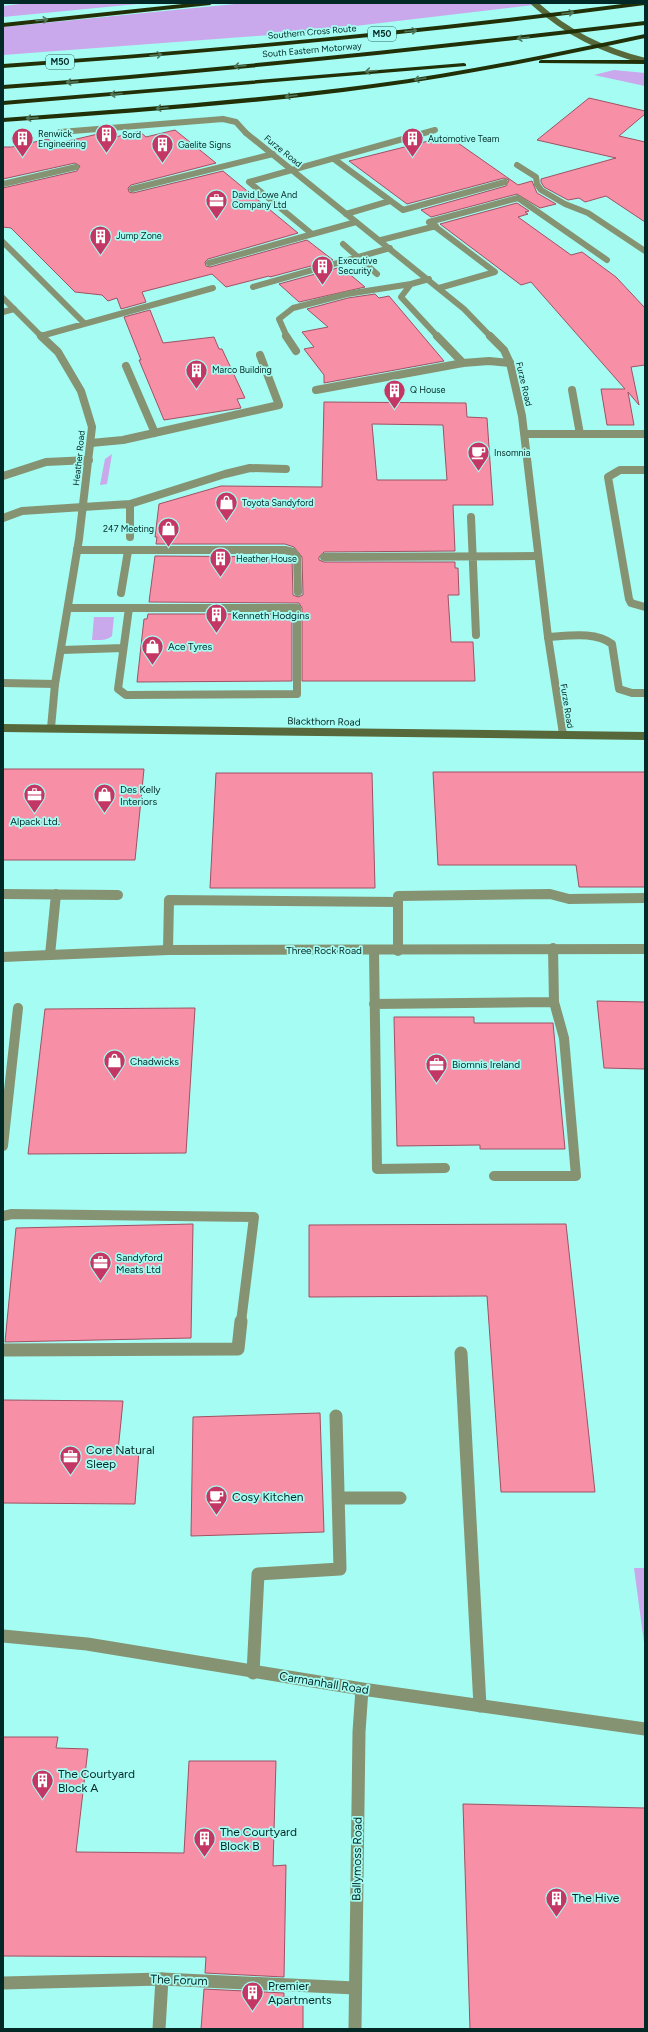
<svg xmlns="http://www.w3.org/2000/svg" width="648" height="2032" font-family="Figtree,sans-serif">
	<style>
		.green { fill: #c9a9eb }
		.building { fill: #f790a6; stroke: #a05163; fill-rule: evenodd }
		.lines { fill: none; stroke-linecap: round; stroke-linejoin: round }
		.lane-far3 { stroke: #859373; stroke-width: 6 }
		.lane-far2 { stroke: #859373; stroke-width: 8 }
		.lane-far1 { stroke: #859373; stroke-width: 10 }
		.lane { stroke: #859373; stroke-width: 13 }
		.street-far3 { stroke: #859373; stroke-width: 6 }
		.street-far2 { stroke: #859373; stroke-width: 8 }
		.street-far1 { stroke: #859373; stroke-width: 10 }
		.street { stroke: #859373; stroke-width: 13 }
		.secondary-far1 { stroke: #57693b; stroke-width: 6 }
		.secondary { stroke: #57693b; stroke-width: 8 }
		.highway { fill: #223008; fill-rule: evenodd }
		.oneway { stroke: #50775a }
		.labels { text-anchor: middle; stroke-width: 3.5; stroke-linejoin: round; paint-order: stroke }
		.far-street-label { font-size: 9px; fill: #032926; stroke: #a5fcf2 }
		.shield { fill: #a5fcf2; stroke: #346863; stroke-width: 1 }
		.shield-label { font-size: 9px; font-weight: bold; fill: #032926 }
		.far-poi-label { font-size: 9px; fill: #032926; stroke: #a5fcf2; text-anchor: start }
		.poi-label { font-size: 10px; fill: #032926; stroke: #a5fcf2; text-anchor: start }
		.street-label { font-size: 10px; fill: #032926; stroke: #a5fcf2 }
		.near-poi-label { font-size: 12px; fill: #032926; stroke: #a5fcf2; text-anchor: start }
		.near-street-label { font-size: 12px; fill: #032926; stroke: #a5fcf2 }
	</style>
	<rect width="100%" height="100%" fill="#a5fcf2"/>
	<path class="green" d="M28,3H148L3,17V6Z
		M245,3H551L296,33L3,55V27Z
		M614,70L645,73V86L594,75Z
		M112,454L107,484L100,485L105,459Z
		M94,617H114L112,636C106,641 99,640 92,640Z
		M634,1568H645V1650Z"/>
	<path class="building" d="M589,98L645,111V114L619,136L645,142V222L606,196L585,202L579,198L568,200L544,187L541,182V179L616,158L537,140Z
		M175,130L216,163L131,185L128,188L129,192L133,193L223,171L298,233L208,259L205,262L206,266L210,267L307,240L333,260L270,277L269,276L226,287L212,274L142,292L146,302L121,309L117,298L108,301L102,295L75,292L11,228L3,227V188L77,171L80,166L75,163L3,179V147H12L48,139L55,144L98,134L104,140L139,131L146,137Z
		M448,136L518,185L532,181L537,193L556,204L540,208L517,194L431,217L421,210L506,186L509,180L504,178L407,204L349,161Z
		M517,203L529,211L525,212L528,214L518,217L571,255L582,252L616,277L645,308V365L631,367L639,405L628,392L634,425H607L601,389H625L531,282L521,285L440,224Z
		M341,267L365,287L299,302L279,284Z
		M375,294L379,298L389,296L444,361L324,383V375L304,349L314,347L302,332L328,327L307,309L348,298Z
		M150,310L163,343L214,337L219,349H222L245,398L237,399L241,408L164,420L139,360H141L124,317Z
		M324,402L466,403L467,417L487,418L493,505H453L455,551L324,552L319,557V560L324,562H455V568H458L459,595H448L451,642H473L475,681H302V608L299,603L149,602L155,556L290,557L292,559L293,595L298,597L303,595L302,557L294,547L285,544H156L157,537H155L159,504L221,486L322,487ZM372,424L443,425L447,480H377Z
		M148,614H292V681L137,682L144,619H147Z
		M3,769H144L135,860H3Z
		M433,772H645V887H579L576,865H438Z
		M216,773H372L375,888H210Z
		M597,1001L645,1002V1069L604,1068Z
		M195,1008L186,1153L28,1154L45,1009Z
		M394,1017H474V1023H553L565,1149H480V1145L397,1146Z
		M193,1224L191,1338L5,1342L16,1228Z
		M566,1224L595,1492H501L487,1296L309,1297V1225Z
		M3,1400L123,1401L118,1451H139L135,1504L3,1503Z
		M320,1413L324,1532L191,1536L193,1417Z
		M3,1737H58L56,1748L88,1749L76,1852L184,1853L189,1761H276L273,1866L286,1865L284,1977L205,1973L206,1957L3,1956Z
		M463,1804L645,1808V2029H470Z
		M204,1989L284,1993V1997L303,1998V2029H201Z"/>
	<g class="lines">
		<path class="lane-far3" d="M60,132L223,119L236,122L246,133
			M334,159L403,210L505,182
			M517,165L536,177L537,184L541,190L565,204L588,213L645,251
			M3,184L76,167
			M132,189L273,154
			M346,214L390,201
			M312,234L249,182L435,130
			M381,240L436,226
			M3,242L84,323
			M343,244L377,274
			M209,263L356,222
			M429,279L411,284L401,297L438,337
			M253,287L390,248
			M439,288L495,272L429,222L518,198L607,260
			M3,312L14,309
			M41,336L213,288
			M287,337L279,319L293,308L347,294L411,284"/>
		<path class="lane-far2" d="M286,336L296,351
			M437,336L463,363
			M126,366L155,433
			M316,390L463,363L489,361L510,363
			M572,390L580,434
			M525,434H645
			M91,443L123,440L279,405L260,355
			M645,470H620L608,477L629,599L631,603L645,607
			M130,504V537
			M83,507L130,504L225,474L250,468L286,469
			M471,517L476,635
			M77,550H285L293,552L297,557L298,592
			M324,557L538,556
			M121,593L128,551
			M68,608H129
			M129,608H297V694L126,695L118,689Z
			M548,637C568,636 595,631 612,644L619,689L632,693H645
			M62,650L123,648
			M3,683L55,684"/>
		<path class="lane-far1" d="M3,894L118,895
			M168,950L169,900L398,902
			M374,950L377,1169L445,1168
			M398,951V896L550,894L569,899L645,898
			M50,955L56,894
			M374,1004L554,1002
			M3,1146L18,1008
			M494,1176H576L564,1038L554,1002L553,948
			M3,1216L12,1214L254,1217L241,1322"/>
		<path class="lane" d="M3,1350L238,1349L241,1321
			M461,1353L480,1706
			M338,1498H400
			M253,1673L258,1574L340,1569L336,1416
			M3,1983L162,1979L355,1988"/>
		<path class="street-far3" d="M246,133L464,309L491,337
			M3,298L42,337"/>
		<path class="street-far2" d="M41,336L58,352L81,391L92,427L79,539L55,684L51,728
			M490,336L504,350L510,363L522,416L548,637L563,734
			M3,476L46,462L89,460
			M3,518L22,511L83,507"/>
		<path class="street-far1" d="M3,957L168,950L645,949"/>
		<path class="street" d="M3,1636L87,1644L362,1689L645,1729
			M159,2029L162,1979
			M355,2029L359,1732L362,1689"/>
		<path class="secondary-far1" d="M534,3C567,33 602,50 645,61"/>
		<path class="secondary" d="M3,728L645,736"/>
		<path class="highway" d="M192,3H213L210,5L3,27V23Z
			M630,3H645V5C432,33 218,53 3,68V64C213,50 422,30 630,3Z
			M645,21V25C431,50 217,73 3,89V85C217,69 431,46 645,21Z
			M645,34V38C555,57 464,76 373,88C250,105 126,113 3,122V118C126,109 250,100 373,84C464,72 555,53 645,34Z
			M541,60H645V64L539,63V61Z
			M464,63L466,64V66L3,105V101Z"/>
	</g>
	<defs><path id="oneway-shaft" d="M-6 0H5M1.5-3L5.5 0L1.5 3" fill="none" stroke-width="1.6" stroke-linecap="round" stroke-linejoin="round"/></defs>
	<g class="oneway">
		<use href="#oneway-shaft" transform="translate(568 13) rotate(-7)"/>
		<use href="#oneway-shaft" transform="translate(42 20) rotate(-6)"/>
		<use href="#oneway-shaft" transform="translate(411 31) rotate(-6)"/>
		<use href="#oneway-shaft" transform="translate(523 38) rotate(173)"/>
		<use href="#oneway-shaft" transform="translate(156 55) rotate(-5)"/>
		<use href="#oneway-shaft" transform="translate(240 66) rotate(175)"/>
		<use href="#oneway-shaft" transform="translate(371 71) rotate(175)"/>
		<use href="#oneway-shaft" transform="translate(420 79) rotate(171)"/>
		<use href="#oneway-shaft" transform="translate(72 82) rotate(176)"/>
		<use href="#oneway-shaft" transform="translate(116 94) rotate(175)"/>
		<use href="#oneway-shaft" transform="translate(291 96) rotate(173)"/>
		<use href="#oneway-shaft" transform="translate(162 108) rotate(175)"/>
		<use href="#oneway-shaft" transform="translate(32 118) rotate(176)"/>
	</g>
	<defs>
		<symbol id="building-pin" viewBox="-11 -11 22 30"><path d="M0 17L-7.5 6A9.5 9.5 0 1 1 7.5 6Z" fill="#c43663" stroke="#a5fcf2"/><path d="M-4-6H4V6H1V3H-1V6H-4ZM-2.5-4.3h1.7v1.8h-1.7ZM.8-4.3h1.7v1.8H.8ZM-2.5-1h1.7V.8h-1.7ZM.8-1h1.7V.8H.8Z" fill="#fff"/></symbol>
		<symbol id="office-pin" viewBox="-11 -11 22 30"><path d="M0 17L-7.5 6A9.5 9.5 0 1 1 7.5 6Z" fill="#c43663" stroke="#a5fcf2"/><path d="M-6-3h4V-5.5h4V-3h4V5H-6ZM-1-4.5V-3h2v-1.5ZM-6 0V1H6V0Z" fill="#fff"/></symbol>
		<symbol id="cafe-pin" viewBox="-11 -11 22 30"><path d="M0 17L-7.5 6A9.5 9.5 0 1 1 7.5 6Z" fill="#c43663" stroke="#a5fcf2"/><path d="M-5.5-4.5H6V0H3Q3 3.5 0 3.5H-2.5Q-5.5 3.5-5.5 0ZM3-3.2v2h1.7v-2ZM-6 4.5H4V6H-6Z" fill="#fff"/></symbol>
		<symbol id="shop-pin" viewBox="-11 -11 22 30"><path d="M0 17L-7.5 6A9.5 9.5 0 1 1 7.5 6Z" fill="#c43663" stroke="#a5fcf2"/><path d="M-5-2.5h2.3a2.7 3.5 0 0 1 5.4 0H5L5.5 6h-11ZM-1.5-2.5h3a1.5 2.3 0 0 0-3 0Z" fill="#fff"/></symbol>
	</defs>
	<g fill-rule="evenodd">
		<use href="#building-pin" x="94" y="122" width="25" height="34"/>
		<use href="#building-pin" x="10" y="126" width="25" height="34"/>
		<use href="#building-pin" x="400" y="126" width="25" height="34"/>
		<use href="#building-pin" x="150" y="132" width="25" height="34"/>
		<use href="#office-pin" x="204" y="188" width="25" height="34"/>
		<use href="#building-pin" x="88" y="224" width="25" height="34"/>
		<use href="#building-pin" x="310" y="254" width="25" height="34"/>
		<use href="#building-pin" x="184" y="358" width="25" height="34"/>
		<use href="#building-pin" x="382" y="378" width="25" height="34"/>
		<use href="#cafe-pin" x="466" y="440" width="25" height="34"/>
		<use href="#shop-pin" x="214" y="490" width="25" height="34"/>
		<use href="#shop-pin" x="156" y="516" width="25" height="34"/>
		<use href="#building-pin" x="208" y="546" width="25" height="34"/>
		<use href="#building-pin" x="204" y="602" width="25" height="34"/>
		<use href="#shop-pin" x="140" y="634" width="25" height="34"/>
		<use href="#office-pin" x="22" y="782" width="25" height="34"/>
		<use href="#shop-pin" x="92" y="782" width="25" height="34"/>
		<use href="#shop-pin" x="102" y="1048" width="25" height="34"/>
		<use href="#office-pin" x="424" y="1052" width="25" height="34"/>
		<use href="#office-pin" x="88" y="1250" width="25" height="34"/>
		<use href="#office-pin" x="58" y="1444" width="25" height="34"/>
		<use href="#cafe-pin" x="204" y="1484" width="25" height="34"/>
		<use href="#building-pin" x="30" y="1768" width="25" height="34"/>
		<use href="#building-pin" x="192" y="1826" width="25" height="34"/>
		<use href="#building-pin" x="544" y="1886" width="25" height="34"/>
		<use href="#building-pin" x="240" y="1980" width="25" height="34"/>
	</g>
	<g class="labels">
		<g class="far-street-label">
			<text transform="translate(312 32) rotate(-5)" y="3">Southern Cross Route</text>
			<text transform="translate(312 50) rotate(-5)" y="3">South Eastern Motorway</text>
			<text transform="translate(283 151) rotate(39)" y="3">Furze Road</text>
			<text transform="translate(524 384) rotate(77)" y="3">Furze Road</text>
			<text transform="translate(79 458) rotate(-84)" y="3">Heather Road</text>
			<text transform="translate(567 706) rotate(81)" y="3">Furze Road</text>
		</g>
		<g class="shield">
			<rect x="368" y="27" width="28" height="14" rx="3"/>
			<rect x="46" y="55" width="28" height="14" rx="3"/>
		</g>
		<g class="shield-label">
			<text x="382" y="37">M50</text>
			<text x="60" y="65">M50</text>
		</g>
		<g class="far-poi-label">
			<text x="38" y="137">Renwick<tspan x="38" dy="10">Engineering</tspan></text>
			<text x="122" y="138">Sord</text>
			<text x="428" y="142">Automotive Team</text>
			<text x="178" y="148">Gaelite Signs</text>
			<text x="232" y="198">David Lowe And<tspan x="232" dy="10">Company Ltd</tspan></text>
			<text x="116" y="239">Jump Zone</text>
			<text x="338" y="264">Executive<tspan x="338" dy="10">Security</tspan></text>
			<text x="212" y="373">Marco Building</text>
			<text x="410" y="393">Q House</text>
			<text x="494" y="456">Insomnia</text>
			<text x="242" y="506">Toyota Sandyford</text>
			<text x="154" y="532" text-anchor="end">247 Meeting</text>
			<text x="236" y="562">Heather House</text>
		</g>
		<g class="poi-label">
			<text x="232" y="619">Kenneth Hodgins</text>
			<text x="168" y="650">Ace Tyres</text>
			<text x="120" y="793">Des Kelly<tspan x="120" dy="12">Interiors</tspan></text>
			<text x="35" y="825" text-anchor="middle">Alpack Ltd.</text>
			<text x="130" y="1065">Chadwicks</text>
			<text x="452" y="1068">Biomnis Ireland</text>
			<text x="116" y="1261">Sandyford<tspan x="116" dy="12">Meats Ltd</tspan></text>
		</g>
		<g class="street-label">
			<text transform="translate(324 721) rotate(1)" y="4">Blackthorn Road</text>
			<text x="324" y="954">Three Rock Road</text>
		</g>
		<g class="near-poi-label">
			<text x="86" y="1454">Core Natural<tspan x="86" dy="14">Sleep</tspan></text>
			<text x="232" y="1501">Cosy Kitchen</text>
			<text x="58" y="1778">The Courtyard<tspan x="58" dy="14">Block A</tspan></text>
			<text x="220" y="1836">The Courtyard<tspan x="220" dy="14">Block B</tspan></text>
			<text x="572" y="1902">The Hive</text>
			<text x="268" y="1990">Premier<tspan x="268" dy="14">Apartments</tspan></text>
		</g>
		<g class="near-street-label">
			<text transform="translate(324 1683) rotate(9)" y="4">Carmanhall Road</text>
			<text transform="translate(357 1859) rotate(-89)" y="4">Ballymoss Road</text>
			<text transform="translate(179 1980) rotate(2)" y="4">The Forum</text>
		</g>
	</g>
	<rect width="648" height="2032" fill="none" stroke="#032926" stroke-width="8"/>
</svg>
